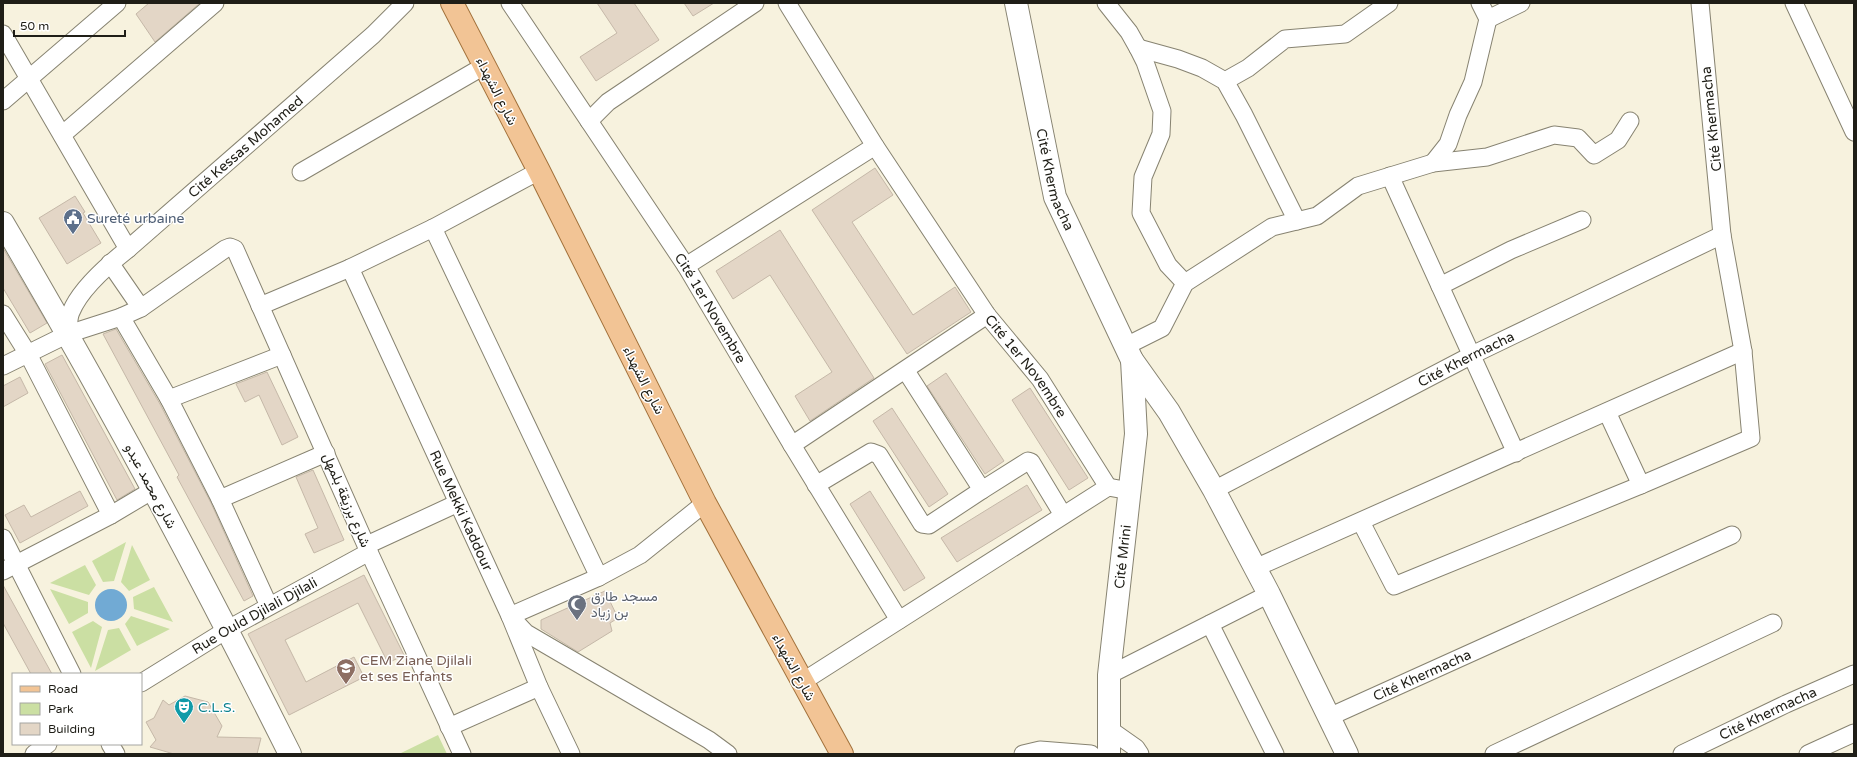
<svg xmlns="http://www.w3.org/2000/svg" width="1857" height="757" font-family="'Varela Round',Vazirmatn,sans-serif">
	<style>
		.green { fill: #cbdfa3 }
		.water { fill: #71aad4 }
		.building { fill: #e3d6c6; stroke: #c5b8a8 }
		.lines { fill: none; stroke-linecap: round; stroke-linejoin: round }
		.minor-casing { stroke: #878371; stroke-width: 19 }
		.tertiary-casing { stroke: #878371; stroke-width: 24 }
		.primary-casing { stroke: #a2713b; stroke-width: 24 }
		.minor { stroke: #fff; stroke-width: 17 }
		.tertiary { stroke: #fff; stroke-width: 22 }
		.primary { stroke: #f2c495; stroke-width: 22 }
		.labels { text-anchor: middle; stroke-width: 3; stroke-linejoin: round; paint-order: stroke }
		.street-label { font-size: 14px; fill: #1f1e17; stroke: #fff }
		.service-label { font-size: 14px; fill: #4e5e75; stroke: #fff; text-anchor: start }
		.worship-label { font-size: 14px; fill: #5b616d; stroke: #fff; text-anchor: start }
		.education-label { font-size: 14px; fill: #785e54; stroke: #fff; text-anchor: start }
		.culture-label { font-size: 14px; fill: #0d838f; stroke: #fff; text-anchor: start }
	</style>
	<rect width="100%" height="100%" fill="#f7f2de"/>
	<path class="green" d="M126,542L114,581L103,582L92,561Z
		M132,545L150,580L129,591L121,582Z
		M85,565L96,585L89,595L50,583Z
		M154,587L173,622L134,609L133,597Z
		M50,589L88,602V613L69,624Z
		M131,616L170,629L137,646L125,624Z
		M93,621L102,627L91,668L72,632Z
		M119,628L131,650L95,671L108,630Z
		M438,735L447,754H399Z"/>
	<path class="water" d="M95 605a16 16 0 1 1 32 0a16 16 0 1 1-32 0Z"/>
	<path class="building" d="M149,3H200L155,42L136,14Z
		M597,3H634L659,40L596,81L580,57L617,33Z
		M684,3H714L693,16Z
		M875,168L893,195L852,222L913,315L955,287L971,312L907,354L812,210Z
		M75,196L85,212L83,213L101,243L67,264L39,218Z
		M780,230L874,378L810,421L795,396L832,372L770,275L733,299L716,271Z
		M3,248L47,323L30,333L3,288Z
		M116,329L160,404L211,503L253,596L244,601L177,477L179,475L103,334Z
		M62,355L135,489L117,500L45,364Z
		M267,372L298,437L282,445L259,395L245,402L236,384Z
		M946,373L1004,461L985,474L927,386Z
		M20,377L28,393L3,407V386Z
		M1030,388L1088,478L1069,490L1012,400Z
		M892,408L948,494L929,507L873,421Z
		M313,470L344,540L314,553L305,534L318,528L296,477Z
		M1027,485L1042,510L957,562L941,538Z
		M80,491L88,506L20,543L5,515L24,505L31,517Z
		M870,491L925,578L904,591L850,504Z
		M364,575L404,655L388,663L358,603L285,640L306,682L354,657L364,677L289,715L248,634Z
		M3,585L52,674H31L3,623Z
		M605,591L618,618L610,623L612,631L578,652L541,629V620Z
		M185,696L208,702L222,726L217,737L261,738L257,754H174L150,747L156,740L146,722L154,718L163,700L169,705Z"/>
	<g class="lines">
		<defs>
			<g id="minor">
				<path id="s1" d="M510,3L686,266L792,445L899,620"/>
				<path id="s2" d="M787,3L875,146L987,315L1040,379L1108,487"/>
				<path d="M1106,3L1129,32L1138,48L1145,62L1162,111L1161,134L1143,177L1141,213L1168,265L1185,283"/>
				<path d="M1794,3L1854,132"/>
				<path d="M1488,19L1521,3"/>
				<path d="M3,34L128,249"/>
				<path d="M1138,48L1178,59L1202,68L1225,81L1244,115L1297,221"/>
				<path d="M1225,81L1248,68L1285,39L1345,34L1389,3"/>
				<path d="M3,101L117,3"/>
				<path d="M589,121L608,102L755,3"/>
				<path d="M62,135L215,3"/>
				<path d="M1433,163L1448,144L1458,115L1473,82L1488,19L1480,3"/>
				<path d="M301,172L484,66"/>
				<path d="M1390,176L1516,453"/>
				<path d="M433,228L599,577"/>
				<path d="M110,263L141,308"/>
				<path d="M686,266L875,146"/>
				<path id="s3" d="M350,268L510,616L539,687L571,754"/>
				<path d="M1440,286L1511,250L1582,220"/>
				<path d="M260,306L350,268L433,228L539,171"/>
				<path d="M3,314L28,354L111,515"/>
				<path d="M121,317L169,399L220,499L269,606"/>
				<path id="s4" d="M68,334C69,327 68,318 71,312C80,289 109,264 128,249L373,35L405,3"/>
				<path d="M1126,346L1162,328L1185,283L1272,227L1317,216L1358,186L1433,163L1487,157L1554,135L1578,138L1594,155L1618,140L1630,121"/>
				<path d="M3,366L68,334L121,317L141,308L225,249L230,247L235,249L369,552L462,754"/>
				<path d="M906,371L982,490L1028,461L1031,462L1063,515"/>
				<path d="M169,399L282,355"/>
				<path d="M1607,412L1641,485"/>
				<path d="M792,445L987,315"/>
				<path d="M816,485L871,452L879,455L922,524L929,525L982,490"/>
				<path id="s5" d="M1214,490L1472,355L1722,235"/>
				<path d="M220,499L326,453"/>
				<path d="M705,503L640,555L599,577L510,616L526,633L709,740L728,754"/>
				<path d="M1361,522L1394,586L1641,485L1751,438L1743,351L1722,235L1700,3"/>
				<path d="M3,538L72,674"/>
				<path d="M367,545L458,503"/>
				<path d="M1255,568L1743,351"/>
				<path d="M3,571L111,515L153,490"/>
				<path d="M1210,624L1275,754"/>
				<path d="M1109,675L1269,594"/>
				<path d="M802,682L1108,487L1119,489"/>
				<path id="s6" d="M141,683L228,629L369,552"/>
				<path id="s7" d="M1329,717L1732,535"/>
				<path d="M449,727L539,687"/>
				<path d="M1109,729L1136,748L1140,754"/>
				<path d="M110,744L116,754"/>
				<path d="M34,754L48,744"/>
				<path d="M1023,754L1040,750L1091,754"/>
				<path d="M1494,754L1773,623"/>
				<path id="s8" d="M1682,754L1786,704L1854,674"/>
				<path d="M1808,754L1854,733"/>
			</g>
			<g id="tertiary">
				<path id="s9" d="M1016,3L1055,197L1132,360L1169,412L1214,490L1269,594L1347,754"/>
				<path d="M3,223C105,396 200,574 290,754"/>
				<path id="s10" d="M1109,754V675L1136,434L1132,360"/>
			</g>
			<path id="primary" d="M452,3L539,171L705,503L842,754"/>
		</defs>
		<use href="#minor" class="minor-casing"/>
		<use href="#tertiary" class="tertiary-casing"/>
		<use href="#primary" class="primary-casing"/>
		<use href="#minor" class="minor"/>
		<use href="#tertiary" class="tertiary"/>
		<use href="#primary" class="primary"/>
	</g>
	<defs>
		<symbol id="civic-pin" viewBox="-11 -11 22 30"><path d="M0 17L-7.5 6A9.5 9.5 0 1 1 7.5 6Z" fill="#5c6f8a" stroke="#fff"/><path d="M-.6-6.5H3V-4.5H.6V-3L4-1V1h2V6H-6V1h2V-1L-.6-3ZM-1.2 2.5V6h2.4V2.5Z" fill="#fff"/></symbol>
		<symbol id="mosque-pin" viewBox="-11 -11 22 30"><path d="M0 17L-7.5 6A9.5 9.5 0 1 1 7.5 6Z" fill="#6b7280" stroke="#fff"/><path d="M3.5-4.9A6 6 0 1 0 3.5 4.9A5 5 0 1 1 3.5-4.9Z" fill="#fff"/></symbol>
		<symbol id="school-pin" viewBox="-11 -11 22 30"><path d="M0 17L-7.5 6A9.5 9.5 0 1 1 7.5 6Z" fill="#8d6e63" stroke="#fff"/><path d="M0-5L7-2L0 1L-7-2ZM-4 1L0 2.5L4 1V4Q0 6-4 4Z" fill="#fff"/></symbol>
		<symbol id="theatre-pin" viewBox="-11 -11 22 30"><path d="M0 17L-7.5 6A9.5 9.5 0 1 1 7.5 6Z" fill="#0f9aa8" stroke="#fff"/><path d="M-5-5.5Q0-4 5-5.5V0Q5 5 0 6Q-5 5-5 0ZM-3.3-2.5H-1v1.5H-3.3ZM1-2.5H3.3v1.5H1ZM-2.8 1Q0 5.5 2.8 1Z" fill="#fff"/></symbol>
	</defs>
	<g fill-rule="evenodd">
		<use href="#civic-pin" x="62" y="207" width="22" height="30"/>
		<use href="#mosque-pin" x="566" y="593" width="22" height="30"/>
		<use href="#school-pin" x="335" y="657" width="22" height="30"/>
		<use href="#theatre-pin" x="173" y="696" width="22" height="30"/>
	</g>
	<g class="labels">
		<g class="street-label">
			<text transform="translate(497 91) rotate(63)" y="5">شارع الشهداء</text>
			<text transform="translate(1711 119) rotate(-96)" y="5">Cité Khermacha</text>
			<text dy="5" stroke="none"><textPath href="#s4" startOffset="264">Cité Kessas Mohamed</textPath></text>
			<text dy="5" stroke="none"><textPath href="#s9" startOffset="181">Cité Khermacha</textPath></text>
			<text dy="5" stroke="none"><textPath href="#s1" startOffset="365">Cité 1er Novembre</textPath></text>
			<text dy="5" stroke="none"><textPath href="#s5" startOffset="284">Cité Khermacha</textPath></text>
			<text dy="5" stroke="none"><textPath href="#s2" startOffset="435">Cité 1er Novembre</textPath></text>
			<text transform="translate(644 380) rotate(63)" y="5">شارع الشهداء</text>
			<text transform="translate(151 486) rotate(62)" y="5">شارع محمد عبدو</text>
			<text transform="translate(347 500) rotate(67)" y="5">شارع برزيقة بلمهل</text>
			<text dy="5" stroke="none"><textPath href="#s3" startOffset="267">Rue Mekki Kaddour</textPath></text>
			<text dy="5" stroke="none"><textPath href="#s10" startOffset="198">Cité Mrini</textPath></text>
			<text dy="5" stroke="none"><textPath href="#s6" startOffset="132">Rue Ould Djilali Djilali</textPath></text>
			<text transform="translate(794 667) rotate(61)" y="5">شارع الشهداء</text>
			<text dy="5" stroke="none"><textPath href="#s7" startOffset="102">Cité Khermacha</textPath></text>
			<text dy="5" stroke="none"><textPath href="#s8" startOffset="95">Cité Khermacha</textPath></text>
		</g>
		<g class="service-label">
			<text x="87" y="223">Sureté urbaine</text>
		</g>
		<g class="worship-label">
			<text x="591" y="601">مسجد طارق<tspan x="591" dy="16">بن زياد</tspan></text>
		</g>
		<g class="education-label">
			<text x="360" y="665">CEM Ziane Djilali<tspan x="360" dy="16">et ses Enfants</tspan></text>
		</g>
		<g class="culture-label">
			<text x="198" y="712">C.L.S.</text>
		</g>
	</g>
	<rect width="1857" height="757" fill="none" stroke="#1f1e17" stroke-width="8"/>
	<rect x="12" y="673" width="130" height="72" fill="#ffffff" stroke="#a5a5a2"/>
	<rect x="20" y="686" width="20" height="6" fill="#f2c495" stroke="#a5a5a2"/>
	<text x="48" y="693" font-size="12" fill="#1f1e17">Road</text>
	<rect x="20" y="703" width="20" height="12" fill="#cbdfa3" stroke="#a5a5a2"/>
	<text x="48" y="713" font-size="12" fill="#1f1e17">Park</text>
	<rect x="20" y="723" width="20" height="12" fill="#e3d6c6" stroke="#a5a5a2"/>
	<text x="48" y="733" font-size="12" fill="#1f1e17">Building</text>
	<path d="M14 30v6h111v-6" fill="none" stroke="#1f1e17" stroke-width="2"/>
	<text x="20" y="30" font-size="12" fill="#1f1e17" stroke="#ffffff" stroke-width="3" paint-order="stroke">50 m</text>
</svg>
